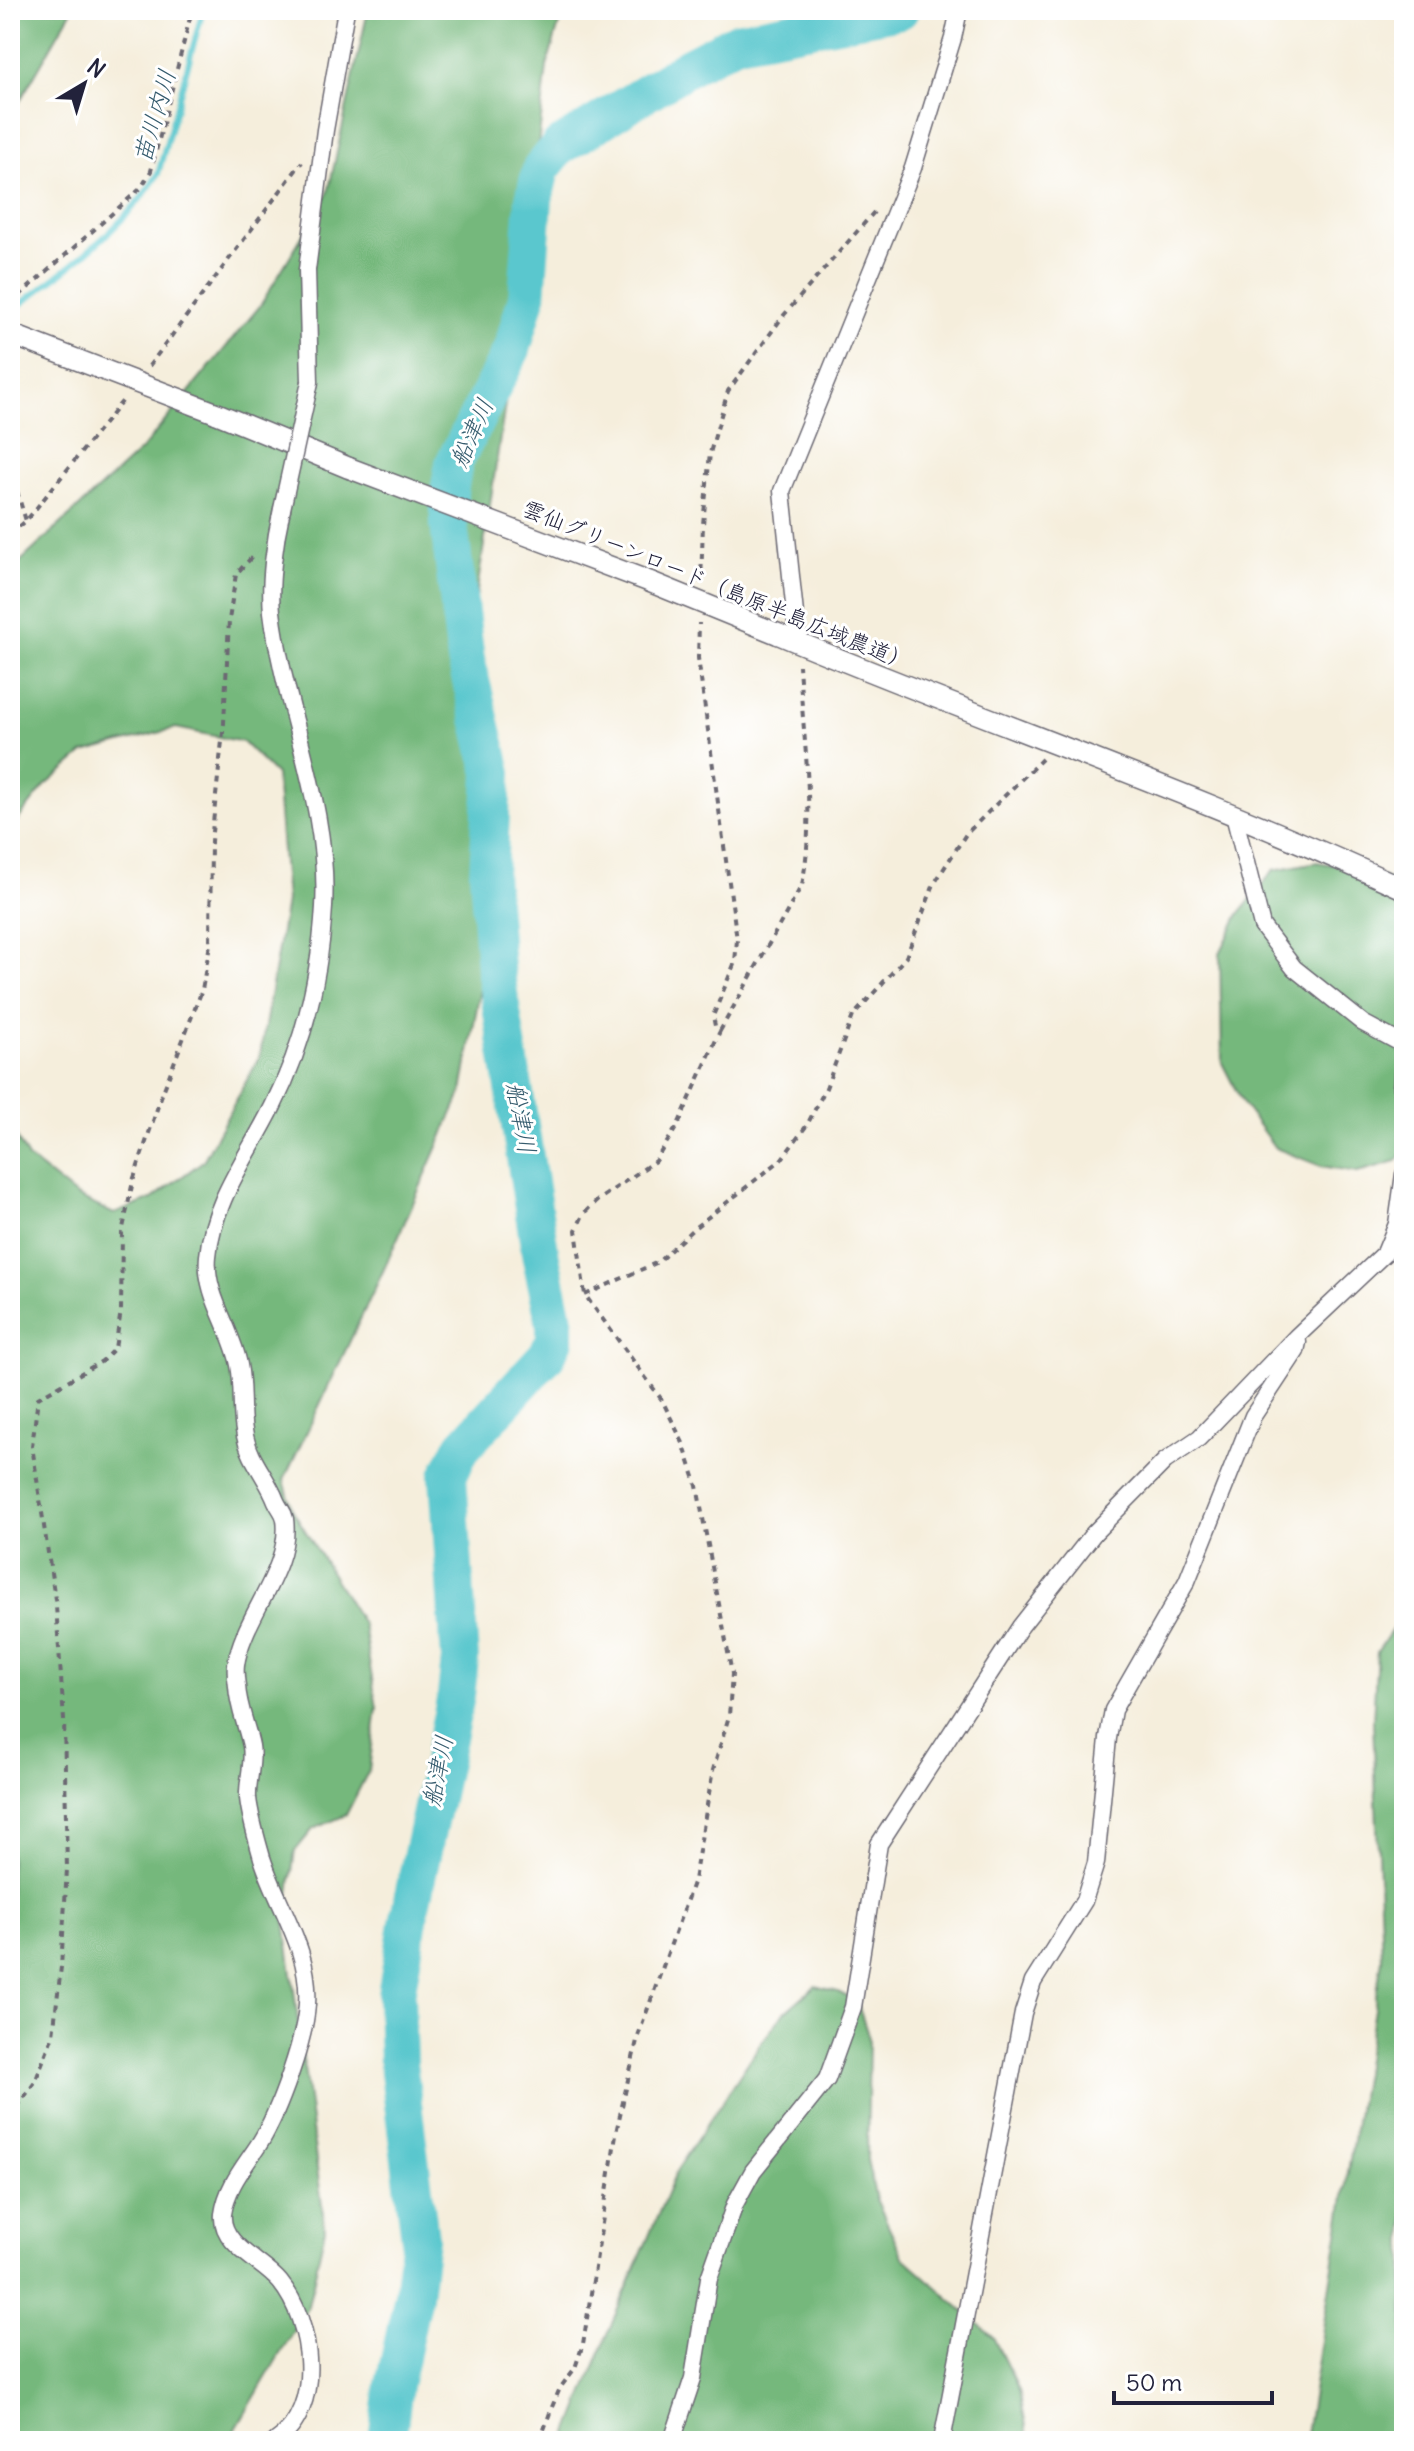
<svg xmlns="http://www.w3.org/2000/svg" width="1414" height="2451" font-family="Delius,'Klee One',sans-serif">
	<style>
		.forest { fill: #75b87b; stroke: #4c6d5b; stroke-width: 2 }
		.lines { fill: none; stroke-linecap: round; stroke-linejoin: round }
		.stream { stroke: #5ac7ce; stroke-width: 6 }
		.river { stroke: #5ac7ce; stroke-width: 38 }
		.minor-casing { stroke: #6c6973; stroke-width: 19 }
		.tertiary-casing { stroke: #6c6973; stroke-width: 23 }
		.path { stroke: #6c6973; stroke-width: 4; stroke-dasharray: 6 6; stroke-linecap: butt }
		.minor { stroke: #fff; stroke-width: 16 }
		.tertiary { stroke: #fff; stroke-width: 20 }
		.minor-bridge-casing { stroke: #6c6973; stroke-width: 19; stroke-linecap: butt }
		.tertiary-bridge-casing { stroke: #6c6973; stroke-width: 23; stroke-linecap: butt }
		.minor-bridge { stroke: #fff; stroke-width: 16 }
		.tertiary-bridge { stroke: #fff; stroke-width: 20 }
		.labels { text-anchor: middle; stroke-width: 6; stroke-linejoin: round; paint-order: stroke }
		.street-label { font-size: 22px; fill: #22223b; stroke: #fff }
		.water-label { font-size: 24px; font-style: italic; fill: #365c6e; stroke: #fff }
	</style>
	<rect width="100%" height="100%" fill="#fff"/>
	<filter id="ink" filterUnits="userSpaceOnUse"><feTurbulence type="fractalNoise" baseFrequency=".0125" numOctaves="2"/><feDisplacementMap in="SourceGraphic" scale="16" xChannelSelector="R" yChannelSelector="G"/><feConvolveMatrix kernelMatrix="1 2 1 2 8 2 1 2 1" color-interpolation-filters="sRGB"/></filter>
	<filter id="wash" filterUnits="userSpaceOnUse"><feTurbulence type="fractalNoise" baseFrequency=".006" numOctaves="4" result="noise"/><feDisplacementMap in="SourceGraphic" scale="32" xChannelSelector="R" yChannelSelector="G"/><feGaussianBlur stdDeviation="1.8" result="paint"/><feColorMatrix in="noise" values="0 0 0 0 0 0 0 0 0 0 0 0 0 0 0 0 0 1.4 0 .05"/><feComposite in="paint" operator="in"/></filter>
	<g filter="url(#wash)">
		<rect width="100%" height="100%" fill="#f5eedc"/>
		<path class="forest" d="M10,10H72L10,118Z
			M368,10H563L547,66L522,291L474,611L476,881L481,984L462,1092L384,1269L284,1480L292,1509L363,1625L377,1708L369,1770L346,1815L313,1829L295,1851L285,1921L325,2229L308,2306L229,2441H10V1126L28,1158L76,1196L114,1214L152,1199L203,1161L260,1056L286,901L276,775L243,742L176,728L84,753L45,786L16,822L10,842V571L142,449L260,306L328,193Z
			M1317,862L1364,870L1404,885V1152L1397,1161L1358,1172L1321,1166L1275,1148L1243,1104L1222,1063L1220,953L1239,914L1274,870Z
			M1404,1612V2441H1305L1382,1959L1373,1721L1377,1652Z
			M815,1986L838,1992L857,2002L869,2038L867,2160L876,2199L903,2257L993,2337L1019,2390L1029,2441H566L615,2316L677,2170L761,2043L785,2012Z"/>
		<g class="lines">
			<path class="stream" d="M10,312C60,275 126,227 158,174L203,10"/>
			<path class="river" d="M387,2441L394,2385L413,2295L420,2238L398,2064L396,1995L412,1901L456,1696L460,1659L448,1476L461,1449L547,1355L555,1340V1324L541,1258L495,968L488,874L493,773L466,660L449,525V492L454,463L512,349L527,297L534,199L541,169L559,147L691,65L737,41L900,10"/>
		</g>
	</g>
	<g filter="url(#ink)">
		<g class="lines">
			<defs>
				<path id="minor" d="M310,382L307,270L325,130L346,10
					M798,642L782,491L913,168L953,38L959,10
					M1234,815L1262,926L1294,968L1363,1023L1404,1045
					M1404,1048L1401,1088L1404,1099
					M276,2441C324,2409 313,2322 280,2282C263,2261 220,2245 223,2214C227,2185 246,2165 261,2141C279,2111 305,2040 307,2004C311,1950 278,1908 262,1858C257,1840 250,1817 248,1798C247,1781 254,1763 251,1746C247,1726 238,1707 237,1686C236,1679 235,1672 236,1665C242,1618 292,1569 285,1519C283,1510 280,1510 276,1501C270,1485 260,1472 252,1456C237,1426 245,1396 239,1365C232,1328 204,1295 208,1256C213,1200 249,1155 273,1106C304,1044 320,976 324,907C330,808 284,709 272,612C269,582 275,539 282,509
					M672,2441L693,2378L709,2278L735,2204L753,2171L827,2079L853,2007L879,1844L1020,1627L1094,1533L1165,1461L1199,1438L1296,1337L1385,1253L1397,1224L1404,1174
					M942,2441L1023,2013L1033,1982L1084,1901L1096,1863L1108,1738L1113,1710L1187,1581L1253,1416L1296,1351L1298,1342"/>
				<path id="tertiary" d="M216,413L349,468
					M778,634C986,721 1200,794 1404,889"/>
			</defs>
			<use href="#minor" class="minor-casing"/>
			<use href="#tertiary" class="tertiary-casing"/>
			<path class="path" d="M10,52V88
				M10,304L141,188L151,171L192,10
				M149,366L302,162
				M10,468L26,521
				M10,534L26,521L124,399
				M701,583L703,524L710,453L728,391L784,315L875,211
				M720,1031L802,885C816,814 803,736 799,665
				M585,1295L658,1262L693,1229L781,1160L807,1125L826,1088L853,1016L906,957L934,884L966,834L1042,759
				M1404,1638L1401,1680L1404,1695
				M10,2117L35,2082L53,2035L61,1967L67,1869L64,1720L56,1606L32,1446L38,1398L102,1361L115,1348L121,1311L122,1233L133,1181L161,1097L202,990L210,944L211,841L224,723L229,620L236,574L254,555
				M540,2441L552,2407L560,2388L575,2368L583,2344L617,2128L638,2036L694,1880L713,1770L729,1716L732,1674L697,1486L683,1443L662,1400L585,1295L576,1230L584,1213L598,1200L655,1161L678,1125L720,1031L715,1026L713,1016L735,962L737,940L698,658L699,623"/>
			<use href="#minor" class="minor"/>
			<use href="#tertiary" class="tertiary"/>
			<defs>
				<path id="minor-bridge" d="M282,509L310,382"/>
				<path id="tertiary-bridge" d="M10,334L216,413
					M349,468L648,581L778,634"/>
			</defs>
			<use href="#minor-bridge" class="minor-bridge-casing"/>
			<use href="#tertiary-bridge" class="tertiary-bridge-casing"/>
			<use href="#minor-bridge" class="minor-bridge"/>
			<use href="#tertiary-bridge" class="tertiary-bridge"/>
		</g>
	</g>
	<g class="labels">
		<g class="street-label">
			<text transform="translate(717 585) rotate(22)" y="8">雲仙グリーンロード（島原半島広域農道）</text>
		</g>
		<g class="water-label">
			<text transform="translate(155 116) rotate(-74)" y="8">苗川内川</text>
			<text transform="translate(472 433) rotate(-66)" y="8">船津川</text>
			<text transform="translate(521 1118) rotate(80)" y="8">船津川</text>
			<text transform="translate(438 1771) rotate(-79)" y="8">船津川</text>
		</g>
	</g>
	<rect width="1414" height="2451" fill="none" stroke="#fff" stroke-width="40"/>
	<g transform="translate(84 84) rotate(38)" stroke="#ffffff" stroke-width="6" paint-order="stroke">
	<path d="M0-6L14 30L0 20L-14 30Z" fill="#22223b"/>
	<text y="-12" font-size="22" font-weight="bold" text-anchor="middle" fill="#22223b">N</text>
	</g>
	<path d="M1114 2391v12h158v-12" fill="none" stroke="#22223b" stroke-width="4"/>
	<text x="1126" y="2391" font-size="24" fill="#22223b" stroke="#ffffff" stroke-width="6" paint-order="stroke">50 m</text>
</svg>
